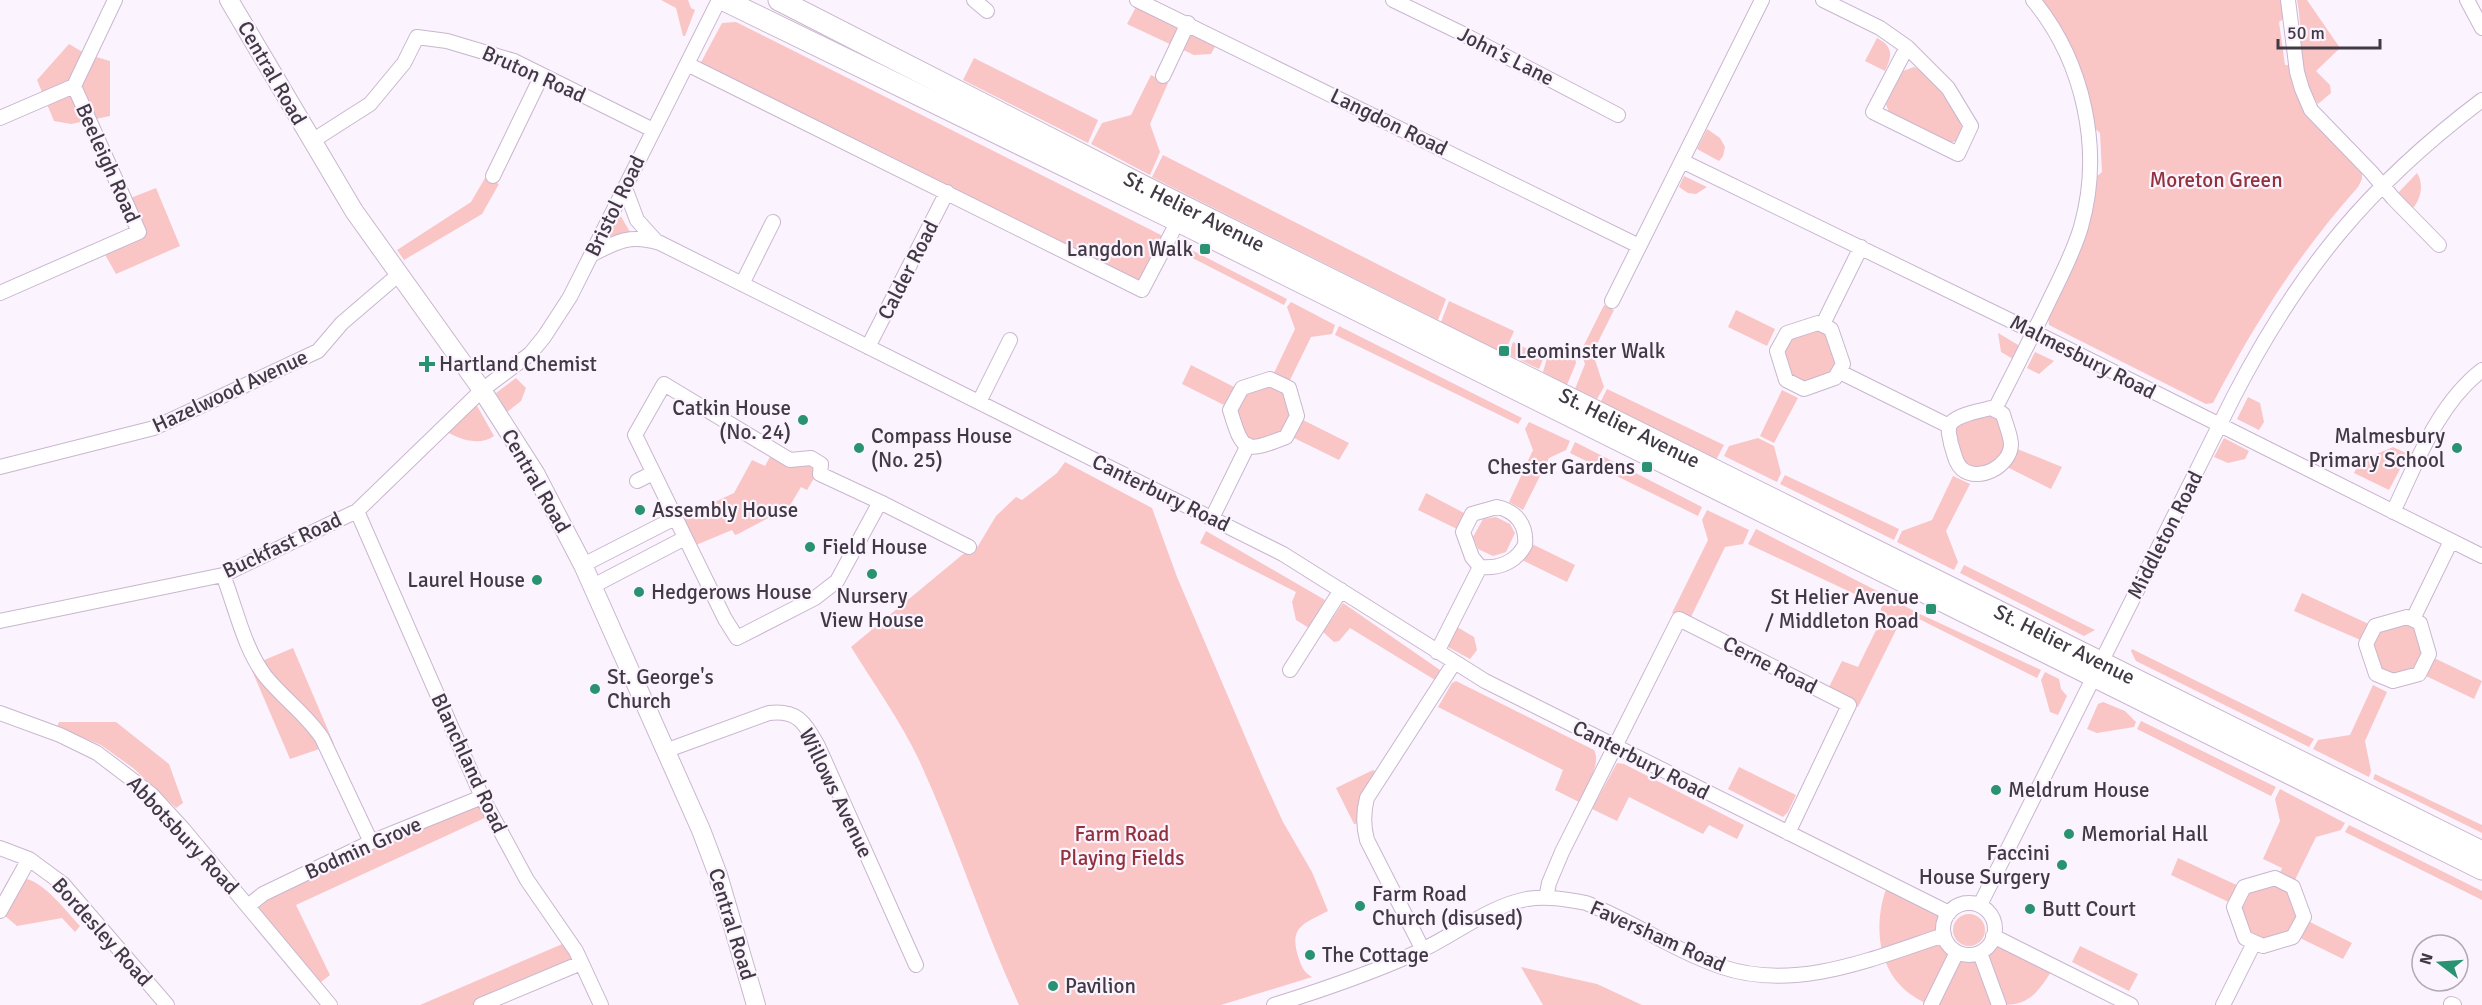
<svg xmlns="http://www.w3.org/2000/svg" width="2482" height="1005" font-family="Signika,sans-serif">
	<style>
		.green { fill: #f9c6c5 }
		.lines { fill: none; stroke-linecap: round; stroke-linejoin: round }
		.minor-casing { stroke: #c9b6cf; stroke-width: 16 }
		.major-casing { stroke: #c9b6cf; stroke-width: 20 }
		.highway-casing { stroke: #c9b6cf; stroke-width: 23 }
		.minor { stroke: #fff; stroke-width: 14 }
		.major { stroke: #fff; stroke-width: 18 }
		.highway { stroke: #fff; stroke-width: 21 }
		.poi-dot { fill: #299270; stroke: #fbf3fe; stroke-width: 2 }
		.labels { text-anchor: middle; stroke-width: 4.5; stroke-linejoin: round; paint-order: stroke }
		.street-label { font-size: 21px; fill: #413944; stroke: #fbf3fe }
		.park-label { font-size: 21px; fill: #913139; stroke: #fbf3fe }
		.poi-label { font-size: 21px; fill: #413944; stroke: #fbf3fe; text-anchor: start }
	</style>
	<rect width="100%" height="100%" fill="#fbf3fe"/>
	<path class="green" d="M661,0H688L691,8L695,10L685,36H683L676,8Z
		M2038,0H2283L2286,17L2279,22L2285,65H2291L2293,78L2362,172V179L2358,187C2299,253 2254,324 2213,403L2206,404L2049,325L2048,317L2083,242L2095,178L2102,172L2100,133L2093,127Z
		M2297,0H2307L2340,48L2316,71L2330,85L2331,93L2318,104C2296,73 2304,35 2297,0Z
		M1138,3L1184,25L1174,46L1127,24Z
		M736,22L1161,235L1163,240L1162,246L1139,279L1132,281L892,157L700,64L722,23Z
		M1189,26L1218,41L1211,54L1194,55L1179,48Z
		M1877,38C1894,47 1892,56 1885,71L1865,61Z
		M69,44L86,54L110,61V116L71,124L54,121L37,80Z
		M974,58L1098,120L1088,143L963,80Z
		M1914,67C1930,74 1961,115 1963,132L1957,141L1949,143L1889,113L1886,104L1903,71Z
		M1151,75L1168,83L1150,124L1160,152L1150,175L1091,144L1102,123L1131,115Z
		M1707,129L1720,138L1725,147L1723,156L1719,161L1697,149Z
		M1163,155L1446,299L1438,320L1152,177Z
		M2417,173C2424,184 2421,199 2413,208L2398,193Z
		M1684,176L1707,187L1696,194L1688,193L1679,187Z
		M485,178L499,184L482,214L404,260L397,250L471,202Z
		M156,188L180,246L116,274L103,251L142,233L128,199Z
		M619,213L630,232L607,237Z
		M1178,243L1287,299L1284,305L1175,249Z
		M1449,301L1514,331L1504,354L1441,322Z
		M1291,302L1335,325L1332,334L1311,337L1288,384L1272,377L1295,329L1287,307Z
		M1604,305L1614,310L1592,354L1582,349Z
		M1736,310L1775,329L1767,346L1728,327Z
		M1339,326L1522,418L1518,424L1335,335Z
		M1817,328L1828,333L1838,365L1835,373C1815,381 1809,386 1789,374L1783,352L1792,337Z
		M1998,333L2020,346L2013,359L2001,352Z
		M1513,342L1544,357L1539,369L1509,355Z
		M1581,352L1595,360L1604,387L1597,399L1575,389L1585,364Z
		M2035,352L2054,361L2039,374L2027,368Z
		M1574,353L1576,363L1567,385L1543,372L1547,358Z
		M1191,365L1238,389L1228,407L1182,384Z
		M516,378L526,388L521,401L507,412L496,393Z
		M1269,383L1287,391L1294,415L1284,435L1257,445L1242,436L1234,411L1245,390Z
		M1607,389L1724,445L1716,460L1600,403Z
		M1782,390L1798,398L1774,443L1760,436Z
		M2248,397L2260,403L2264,422L2259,430L2237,419Z
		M476,404L494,436C480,446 461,440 447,432Z
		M1987,413L1999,418L2006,440L2001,459C1962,477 1959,464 1955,427L1959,423Z
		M1299,418L1349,443L1339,460L1290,436Z
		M1529,422L1570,441L1566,450L1549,458L1523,510L1509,502L1533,450L1525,429Z
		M1758,438L1774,446L1781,473L1777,482L1724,456L1729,446Z
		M2224,438L2249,451L2245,459L2228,463L2214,457Z
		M1575,442L1702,507L1698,516L1570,453Z
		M2393,447L2408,454L2389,490L2354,473L2360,461Z
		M2015,448L2062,467L2051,489L2007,467Z
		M772,453L806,461L816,466L817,473L807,490L801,487L789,507L738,534L735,535L732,530L696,545L682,517L734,493L752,460L765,466Z
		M1065,462L1152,508L1177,577L1262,776L1283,822L1312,872L1328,911C1303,924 1288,927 1299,959C1302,968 1304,972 1312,977L1221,1005H1019C982,925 956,840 919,760C900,720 874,684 851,647L962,555L978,546L996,516L1016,497L1022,500L1057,473Z
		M1785,475L1899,529L1894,540L1780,484Z
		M1953,476L1970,484L1946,531L1958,562L1954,570L1897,542L1902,531L1932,520Z
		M1426,493L1466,514L1459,530L1418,510Z
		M1707,510L1749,530L1743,544L1725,547L1689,621L1672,613L1708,540L1702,520Z
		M1496,517L1510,524L1515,533L1506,552L1493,556L1478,549L1473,537L1483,519Z
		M1756,529L1885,595L1878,605L1748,544Z
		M1206,531L1325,600L1309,628L1296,620L1292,602L1296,592L1200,543Z
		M1530,543L1575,565L1567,582L1522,560Z
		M1964,565L2095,630L2084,636L1960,573Z
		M2302,593L2373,626L2365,642L2294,611Z
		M1888,597L1916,612L1897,628L1858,707L1827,691L1842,661L1858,667L1880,622L1881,608Z
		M1343,603L1440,670L1435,680L1350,628L1339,641L1334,642L1323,632Z
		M1920,614L2041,670L2037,678L1917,618Z
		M2407,619L2418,624L2427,654L2417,672L2394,678L2378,672L2368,644L2377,627Z
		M1457,627L1474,637L1477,650L1470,659L1448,647Z
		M293,648L334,744L290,759L250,666Z
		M2132,649L2314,739L2309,747L2136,661L2131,651Z
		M2430,656L2482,681L2474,699L2422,674Z
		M2045,672L2059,679L2061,689L2067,696L2058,715L2050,712L2041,680Z
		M1456,681L1594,750C1602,765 1585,788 1579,802L1555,790L1563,770L1438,707L1452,683Z
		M2373,685L2387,692L2365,741L2371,771L2369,777L2313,749L2318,740L2350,735Z
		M2103,702L2125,711L2136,722L2134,727L2097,733L2087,729L2098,704Z
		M2141,721L2276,787L2271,796L2137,729Z
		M59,722H116L169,764L183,803L176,808L133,768L101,745L57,727Z
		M1617,763L1624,764L1744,825L1737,839L1709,825L1703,834L1629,797L1617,821L1592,809Z
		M1739,767L1796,795L1788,812L1783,817L1728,789Z
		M1373,770L1380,774L1360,823L1354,824L1336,788Z
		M2375,774L2482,825V833L2373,779Z
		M2280,789L2345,823L2341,830L2316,837L2293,884L2278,877L2282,868L2263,859L2280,821L2275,799Z
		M481,800L489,816L296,905L330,975L317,985L252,905L265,896Z
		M2349,825L2482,891V900L2345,832Z
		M2178,858L2241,887L2233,904L2171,875Z
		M26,879C44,882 67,912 80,926L75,932L62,918L17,926L4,915Z
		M2275,881L2292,886L2301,917L2292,935L2263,944L2247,936L2238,908L2246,889Z
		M1888,884L1943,912C1929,941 1945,965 1978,962L1996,1005C1979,1005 1946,1005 1931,1005C1924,1003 1916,998 1910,994C1876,969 1873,921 1888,884Z
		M1953 930a16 16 0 1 1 32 0a16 16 0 1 1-32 0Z
		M2306,920L2352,943L2343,959L2296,936Z
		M1999,941L2053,969C2039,990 2031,1005 2003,1005L1986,956L1996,948Z
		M567,942L578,962L476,1005H420Z
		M2080,946L2138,974L2129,991L2072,962Z
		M1521,967L1597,984L1642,1005H1543Z"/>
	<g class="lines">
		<defs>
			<path id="minor" d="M974,0L987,11
				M1137,0L1639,246
				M1393,0L1461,33L1618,115
				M1823,0L1880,28L1907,47
				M2288,0L2297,72L2302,89L2311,110L2371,172L2393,198L2439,245
				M2467,0L2482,28
				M1907,47L1948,88L1971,126L1958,154L1873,112Z
				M687,64L1142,290L1178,221
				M1163,76L1188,23
				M0,118L74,86L115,0
				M312,141L370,104L404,63L417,37L447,41L514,61L653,130
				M1682,161L2034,332L2482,556
				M493,176L542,75
				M625,188L637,220L656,241
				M591,255C618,241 630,234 660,243L1283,554L1485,681L1949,913
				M742,284L773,222
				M0,293L139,232L74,86
				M1612,301L1762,0
				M1818,323L1831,329L1843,364L1835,378L1804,389L1786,380L1777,351L1787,333Z
				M1823,324L1861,247
				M868,347L947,192
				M1840,372L1949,426
				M1270,379L1289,388L1297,416L1286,437C1245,453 1243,453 1230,410L1242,388Z
				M664,384L790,460L811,458L821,464L820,474L880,502L837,581L815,598L737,638L725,619L635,435Z
				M979,402L1010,340
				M1991,408L2003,414C2005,423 2011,435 2011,445C2010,466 1979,483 1962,469C1955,463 1954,452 1951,444C1950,436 1946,429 1952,422C1960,414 1980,411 1991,408Z
				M1995,409C2013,374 2031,338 2048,303C2060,278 2073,254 2081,227C2103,150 2084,62 2033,0
				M0,467L154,428L318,351L342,323L398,275
				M637,481L653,473
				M880,502L969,547
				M1497,507C1516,511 1527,525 1525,545C1516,562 1499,569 1480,567L1472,557L1463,532L1472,514Z
				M357,511L482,797L527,880L576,951L601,1005
				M2393,512C2417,462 2437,405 2482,370
				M1212,518L1248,445
				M583,565L675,518
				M223,575C236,608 244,649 266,677C284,699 307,715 322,738L371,842
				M593,586L685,538
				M2407,617L2420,623L2429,654L2419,674L2393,681L2376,674L2366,644L2375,626Z
				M2413,619L2451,541
				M0,621L223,575L357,511L482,390L530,354L544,337L570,297L719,0
				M1437,652L1480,567
				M1290,670L1341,590
				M0,713L60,735L97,753L151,794L184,830L330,1005
				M665,751L769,713C798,710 804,722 818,746L916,965
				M0,848L29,859L63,884L167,1005
				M2275,878L2293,887L2304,917L2293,937L2263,946L2245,938L2234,907L2244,887Z
				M1546,898L1549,883L1562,852L1679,619L1849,705L1788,833
				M1943 929a26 26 0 1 1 52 0a26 26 0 1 1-52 0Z
				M1980,905L2234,396C2299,270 2369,185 2482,100
				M248,906L263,894L371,842L482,797
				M0,911L29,859
				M1993,936L2131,1005
				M1423,950L1367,840C1363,825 1363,813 1367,798L1454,663
				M1980,953L1999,1005
				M2451,1004L2454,1005
				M481,1005L581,963
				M1274,1005C1325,989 1376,972 1424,949C1457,933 1490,906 1527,899C1547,896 1566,899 1586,903C1632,921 1675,951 1722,967C1796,992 1874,958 1944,935
				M1931,1005L1957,952
				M2223,1005L2254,943"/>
			<path id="major" d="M229,0L354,211L482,390L535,473L583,565L701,830L718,875L756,1005"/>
			<g id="highway">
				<path d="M724,0L1178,221L2482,869"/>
				<path id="s1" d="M779,0L1145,187L2482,852"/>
			</g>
		</defs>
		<use href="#minor" class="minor-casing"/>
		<use href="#major" class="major-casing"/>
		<use href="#highway" class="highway-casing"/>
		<use href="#minor" class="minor"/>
		<use href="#major" class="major"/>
		<use href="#highway" class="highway"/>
	</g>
	<g class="poi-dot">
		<rect x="1199" y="243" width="12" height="12" rx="3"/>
		<rect x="1498" y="345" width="12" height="12" rx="3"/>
		<path d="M424 355h6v6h6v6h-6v6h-6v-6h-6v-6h6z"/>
		<circle cx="803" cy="420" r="6"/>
		<circle cx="859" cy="448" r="6"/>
		<circle cx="2457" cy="448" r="6"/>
		<rect x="1641" y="461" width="12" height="12" rx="3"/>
		<circle cx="640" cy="510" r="6"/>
		<circle cx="810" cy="547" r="6"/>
		<circle cx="872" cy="574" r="6"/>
		<circle cx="537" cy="580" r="6"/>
		<circle cx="639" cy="592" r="6"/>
		<rect x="1925" y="603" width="12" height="12" rx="3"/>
		<circle cx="595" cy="689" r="6"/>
		<circle cx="1996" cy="790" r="6"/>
		<circle cx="2069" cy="834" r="6"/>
		<circle cx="2062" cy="865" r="6"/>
		<circle cx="1360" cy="906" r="6"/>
		<circle cx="2030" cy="909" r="6"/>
		<circle cx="1310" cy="955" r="6"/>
		<circle cx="1053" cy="986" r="6"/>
	</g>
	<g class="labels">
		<g class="street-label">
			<text transform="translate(1506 56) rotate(27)" y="7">John's Lane</text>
			<text transform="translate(272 73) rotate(60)" y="7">Central Road</text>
			<text transform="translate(534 74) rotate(24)" y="7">Bruton Road</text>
			<text transform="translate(1389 122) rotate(26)" y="7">Langdon Road</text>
			<text transform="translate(108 163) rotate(66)" y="7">Beeleigh Road</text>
			<text transform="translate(615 206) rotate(-64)" y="7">Bristol Road</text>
			<text dy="7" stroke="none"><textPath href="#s1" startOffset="466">St. Helier Avenue</textPath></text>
			<text transform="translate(908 270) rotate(-63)" y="7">Calder Road</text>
			<text transform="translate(2083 357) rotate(27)" y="7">Malmesbury Road</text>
			<text transform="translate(230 391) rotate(-25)" y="7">Hazelwood Avenue</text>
			<text dy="7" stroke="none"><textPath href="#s1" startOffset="952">St. Helier Avenue</textPath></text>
			<text transform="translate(536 481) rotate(60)" y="7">Central Road</text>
			<text transform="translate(1161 493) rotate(26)" y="7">Canterbury Road</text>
			<text transform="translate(2165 535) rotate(-63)" y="7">Middleton Road</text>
			<text transform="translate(282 545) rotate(-25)" y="7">Buckfast Road</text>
			<text dy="7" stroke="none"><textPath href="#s1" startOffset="1438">St. Helier Avenue</textPath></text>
			<text transform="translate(1770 665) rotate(27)" y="7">Cerne Road</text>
			<text transform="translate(1641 760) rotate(27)" y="7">Canterbury Road</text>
			<text transform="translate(469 763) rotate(65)" y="7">Blanchland Road</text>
			<text transform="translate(836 793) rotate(64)" y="7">Willows Avenue</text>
			<text transform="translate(183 835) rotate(47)" y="7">Abbotsbury Road</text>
			<text transform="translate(363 848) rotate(-24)" y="7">Bodmin Grove</text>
			<text transform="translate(732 924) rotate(73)" y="7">Central Road</text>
			<text transform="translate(102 932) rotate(48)" y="7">Bordesley Road</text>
			<text transform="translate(1658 936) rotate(24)" y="7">Faversham Road</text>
		</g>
		<g class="park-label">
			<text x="2216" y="187">Moreton Green</text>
			<text x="1122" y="841">Farm Road<tspan x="1122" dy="24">Playing Fields</tspan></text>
		</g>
		<g class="poi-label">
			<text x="1193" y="256" text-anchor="end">Langdon Walk</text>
			<text x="1516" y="358">Leominster Walk</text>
			<text x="439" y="371">Hartland Chemist</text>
			<text x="791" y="415" text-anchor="end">Catkin House<tspan x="791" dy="24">(No. 24)</tspan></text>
			<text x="871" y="443">Compass House<tspan x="871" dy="24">(No. 25)</tspan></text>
			<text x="2445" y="443" text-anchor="end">Malmesbury<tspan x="2445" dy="24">Primary School</tspan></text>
			<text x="1635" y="474" text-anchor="end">Chester Gardens</text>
			<text x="652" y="517">Assembly House</text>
			<text x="822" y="554">Field House</text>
			<text x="525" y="587" text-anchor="end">Laurel House</text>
			<text x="651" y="599">Hedgerows House</text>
			<text x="872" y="603" text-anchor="middle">Nursery<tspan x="872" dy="24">View House</tspan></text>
			<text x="1919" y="604" text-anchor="end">St Helier Avenue<tspan x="1919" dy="24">/ Middleton Road</tspan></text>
			<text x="607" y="684">St. George's<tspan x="607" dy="24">Church</tspan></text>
			<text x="2008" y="797">Meldrum House</text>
			<text x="2081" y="841">Memorial Hall</text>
			<text x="2050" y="860" text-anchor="end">Faccini<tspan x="2050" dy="24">House Surgery</tspan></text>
			<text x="1372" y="901">Farm Road<tspan x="1372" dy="24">Church (disused)</tspan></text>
			<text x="2042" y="916">Butt Court</text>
			<text x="1322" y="962">The Cottage</text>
			<text x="1065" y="993">Pavilion</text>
		</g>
	</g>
	<g transform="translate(2440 963) rotate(287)"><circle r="28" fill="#fbf3fe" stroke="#b1a9b4" stroke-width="1.5"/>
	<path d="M0-4.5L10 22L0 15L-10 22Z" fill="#299270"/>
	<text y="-9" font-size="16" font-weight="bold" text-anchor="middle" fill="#413944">N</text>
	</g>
	<path d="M2278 39v9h102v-9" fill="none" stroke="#413944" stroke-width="3"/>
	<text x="2287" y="39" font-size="18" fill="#413944" stroke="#fbf3fe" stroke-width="4.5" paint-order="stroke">50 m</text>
</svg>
